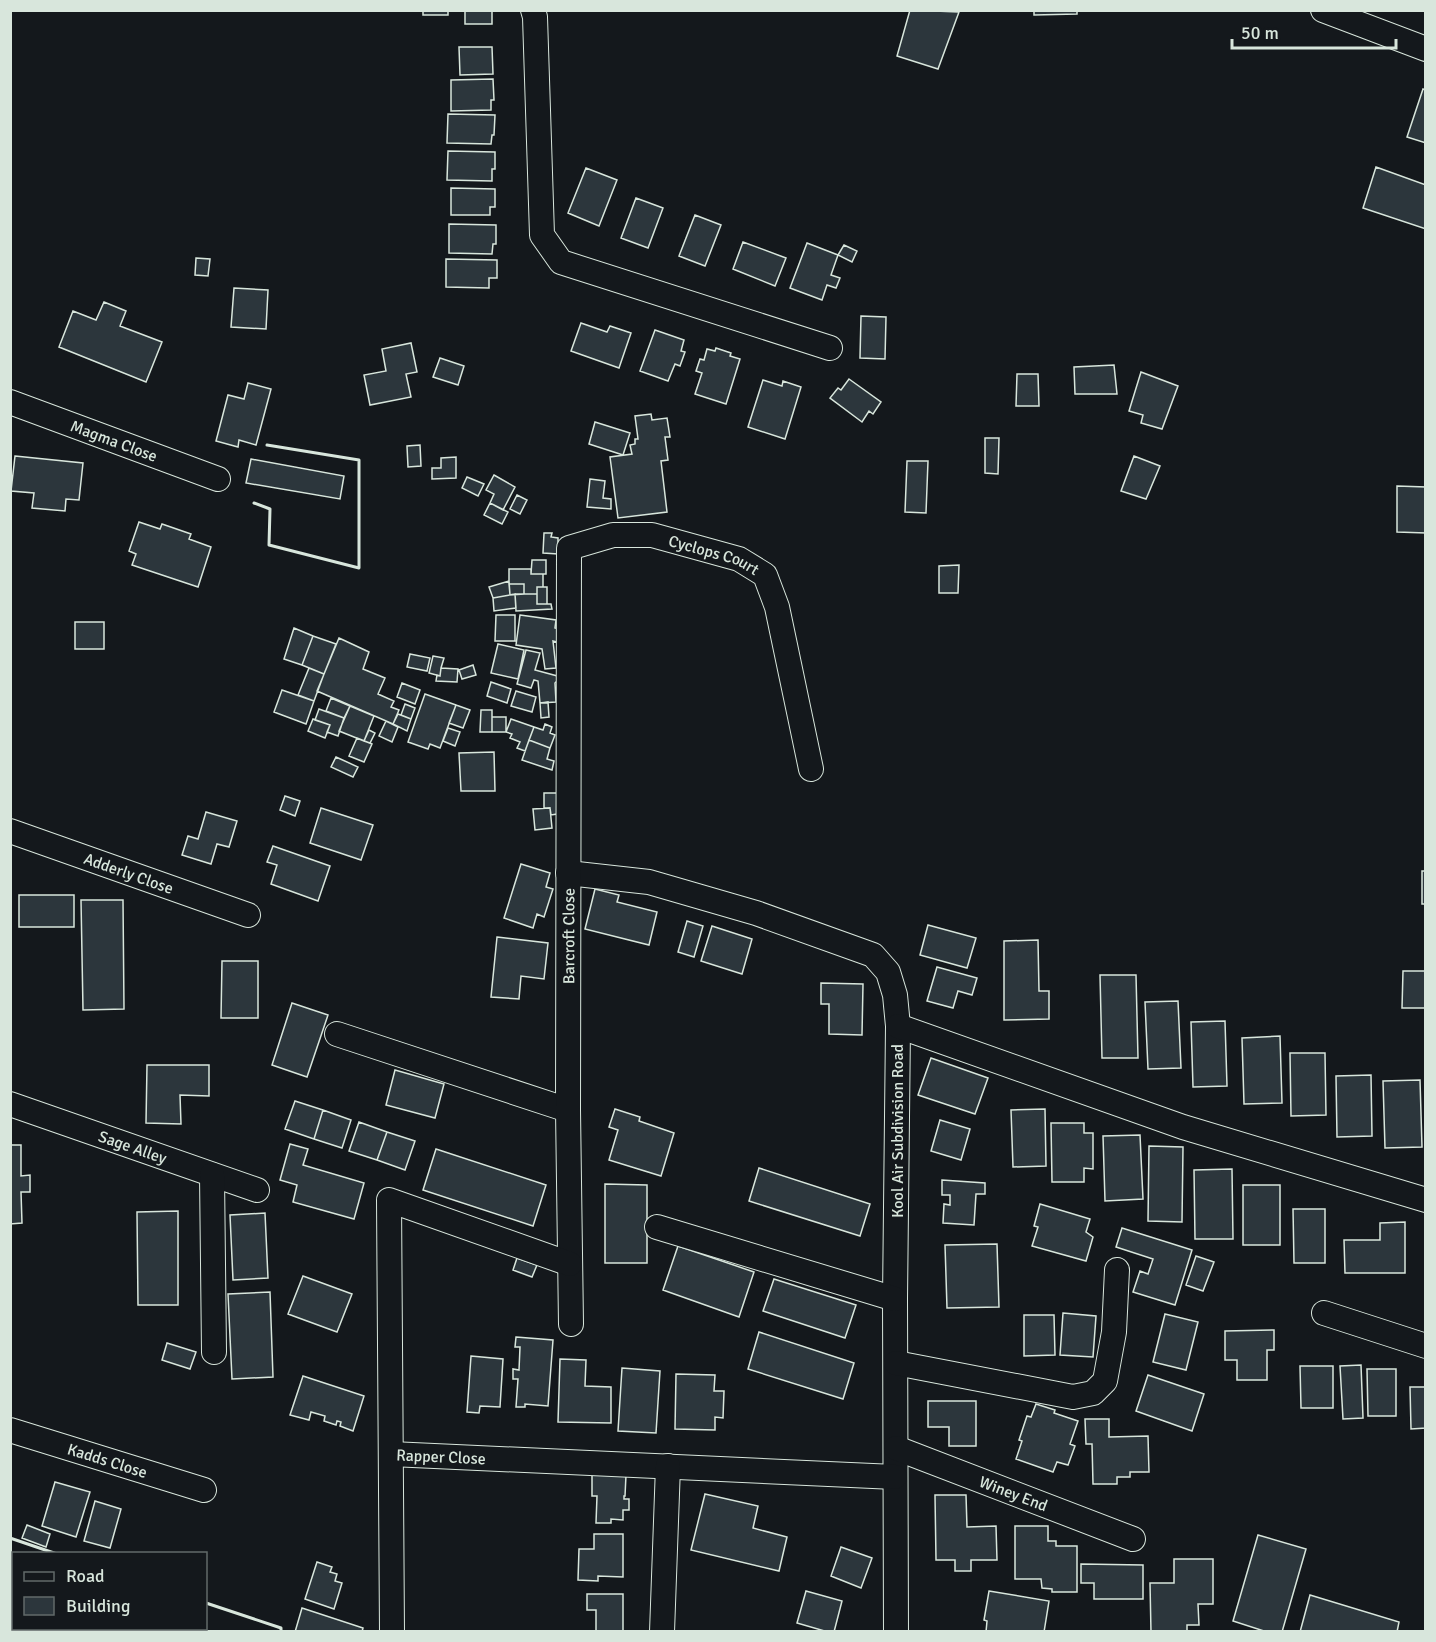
<svg xmlns="http://www.w3.org/2000/svg" width="1436" height="1642" font-family="Signika,sans-serif">
	<style>
		.building { fill: #2c363c; stroke: #d8e6dc; stroke-width: 1.5 }
		.lines { fill: none; stroke-linecap: round; stroke-linejoin: round }
		.minor-casing { stroke: #d8e6dc; stroke-width: 26 }
		.minor { stroke: #14181c; stroke-width: 24 }
		.wall { stroke: #d8e6dc; stroke-width: 3 }
		.labels { text-anchor: middle; stroke-width: 4.5; stroke-linejoin: round; paint-order: stroke }
		.street-label { font-size: 16px; fill: #d8e6dc; stroke: #14181c }
	</style>
	<rect width="100%" height="100%" fill="#14181c"/>
	<path class="building" d="M423,10H448V15H423Z
		M465,10H492V24H465Z
		M910,10L959,12L938,69L897,56Z
		M1034,10H1077V14L1034,15Z
		M459,47H492L493,74L460,75Z
		M493,79L494,100H491V110L451,111V80Z
		M1423,89L1426,90V143L1407,137Z
		M448,114L495,115L494,135H492L491,144L447,143Z
		M448,151L495,152V169H492V181L447,180Z
		M1376,167L1426,185V229L1363,208Z
		M586,168L617,180L599,226L568,213Z
		M451,188L495,189V207H490V215H451Z
		M636,198L663,208L648,248L621,238Z
		M695,215L721,225L705,266L679,256Z
		M449,224L496,225V244H493L492,254L449,253Z
		M743,242L786,258L775,286L733,269Z
		M807,243L838,255L831,275L840,278L836,288L827,285L822,300L790,288Z
		M844,245L857,251L852,262L838,255Z
		M196,258L210,259L208,276L195,275Z
		M446,259L497,260V278H489V288L446,287Z
		M234,288L268,290L266,329L231,327Z
		M104,302L126,311L120,326L162,342L146,382L59,347L73,311L96,320Z
		M861,316L886,317L885,359L860,358Z
		M581,323L607,332L610,326L631,333L619,368L571,351Z
		M655,330L684,340L681,351L685,352L680,366L675,364L668,381L640,371Z
		M411,343L417,372L406,374L411,397L370,405L364,375L386,371L382,349Z
		M716,348L731,353L730,356L740,359L726,404L695,394L702,373L696,371L700,359L704,360L707,349L715,351Z
		M440,358L464,366L458,385L433,377Z
		M1114,365L1117,394H1075L1074,367Z
		M1141,372L1178,386L1162,429L1141,423L1143,415L1129,411Z
		M1017,374H1038L1039,406H1016Z
		M849,379L881,402L873,414L869,411L862,422L830,398L838,388L841,390Z
		M763,380L782,386L783,381L801,387L785,439L748,427Z
		M248,383L271,389L256,445L239,440L238,447L216,441L228,395L244,399Z
		M651,414L652,420L667,418L670,437H665L668,460L661,461L667,512L618,518L610,457L632,454L630,445L635,444V439H638L635,416Z
		M595,422L630,433L623,455L589,444Z
		M985,438H999L998,474L985,473Z
		M420,445L421,466L408,467L407,446Z
		M15,456L83,463L79,500L66,499L65,511L32,508L34,493L11,491Z
		M1134,456L1160,466L1146,499L1121,491Z
		M456,457V478L432,479V468H441V458Z
		M251,459L344,476L340,499L246,483Z
		M907,461H928L926,513L905,512Z
		M494,475L515,487L503,510L490,503L494,494L486,490Z
		M467,477L484,484L478,496L462,488Z
		M590,479L605,481L603,498L611,499V509L587,507Z
		M1397,486L1426,487V533L1397,532Z
		M517,495L527,500L520,514L510,509Z
		M490,503L508,512L502,524L484,515Z
		M139,522L160,529L162,524L191,534L189,539L211,547L198,587L132,565L136,554L129,551Z
		M544,533H552L551,537L558,538V554L543,553Z
		M532,560H546V574H531Z
		M959,565L958,593H939V566Z
		M509,569H531V574H543V587H537V594H524V584H509Z
		M509,581L510,595L493,598L489,587Z
		M509,584H524V594L510,595Z
		M537,587H547V604H537Z
		M515,594H537V604H551L552,609L516,611Z
		M515,594L516,608L494,611L493,598Z
		M496,615H515V641H495Z
		M520,615L556,620L555,628L559,629L557,642L553,641L556,668L545,669L542,649L516,645Z
		M75,622H104V649H75Z
		M294,628L313,636L302,665L284,659Z
		M313,636L336,644L324,674L302,665Z
		M339,638L369,652L363,669L385,678L378,694L394,701L391,707L399,710L393,724L317,691Z
		M498,644L524,650L518,679L491,673Z
		M526,650L540,653L535,670L561,677L555,683L556,702L540,703L538,681L534,680L531,688L517,684Z
		M410,654L430,658L427,671L407,667Z
		M433,656L444,658L441,668L440,676L429,673Z
		M473,665L476,675L462,679L459,670Z
		M309,668L324,674L314,701L298,695Z
		M441,668L458,669L457,682L436,681L437,675L440,676Z
		M491,682L511,689L507,703L487,696Z
		M402,683L420,690L415,704L397,697Z
		M282,690L314,701L306,724L274,712Z
		M516,691L536,697L532,712L511,706Z
		M425,694L456,705L440,748L430,744L428,749L408,742Z
		M331,698L350,706L344,718L326,711Z
		M548,702L549,717L541,718L540,703Z
		M405,704L415,708L411,719L401,715Z
		M456,705L470,710L463,728L449,723Z
		M350,706L374,716L364,741L339,731Z
		M319,709L344,718L338,736L327,732L330,725L315,720Z
		M481,710H492V732H480Z
		M398,714L411,719L407,731L393,724Z
		M492,717H506V732H492Z
		M313,719L330,725L325,738L308,731Z
		M511,719L534,727L525,751L517,748L520,742L510,738L512,734L506,732Z
		M386,721L398,727L392,742L379,736Z
		M545,724L552,727L550,733L555,735L550,748L529,740L534,727L543,730Z
		M448,728L460,732L455,746L443,741Z
		M369,730L375,733L370,743L364,741Z
		M357,738L372,744L364,762L349,756Z
		M529,740L550,748L547,759L554,761L552,770L522,760Z
		M494,752L495,791H461L459,753Z
		M336,757L358,767L353,777L331,767Z
		M544,793H557V814L551,815L550,808H544Z
		M285,796L300,801L295,816L280,810Z
		M321,808L373,825L361,860L310,843Z
		M550,808L552,828L535,830L533,809Z
		M206,812L237,821L229,847L217,844L211,864L182,855L188,836L198,839Z
		M273,846L330,866L318,901L271,884L277,865L267,862Z
		M521,864L550,873L546,887L553,889L544,917L537,914L533,928L504,918Z
		M1422,871H1426V904H1422Z
		M595,889L619,895L617,902L657,912L649,945L585,929Z
		M19,895H74V927H19Z
		M81,900H123L124,1009L83,1010Z
		M687,921L703,926L694,957L678,952Z
		M928,925L976,938L967,968L920,955Z
		M712,926L752,939L742,974L701,961Z
		M497,937L548,943L544,979L521,976L519,999L491,997Z
		M1038,940L1039,991H1049V1019L1004,1020V941Z
		M222,961H258V1018H221Z
		M937,967L977,978L972,995L958,991L953,1008L927,1001Z
		M1403,971H1426V1008H1402Z
		M1100,975H1136L1138,1058H1102Z
		M821,983L863,984L862,1035L829,1034V1004H821Z
		M1178,1001L1181,1068L1148,1069L1145,1002Z
		M292,1003L328,1015L307,1077L272,1065Z
		M1225,1021L1227,1086L1193,1087L1191,1022Z
		M1280,1036L1282,1103L1244,1104L1242,1038Z
		M1290,1053H1325L1326,1115L1291,1116Z
		M931,1058L988,1078L975,1114L918,1095Z
		M147,1065H209V1096L180,1095L181,1124L146,1123Z
		M395,1070L444,1084L435,1118L386,1105Z
		M1371,1075L1372,1136L1337,1137L1336,1076Z
		M1420,1080L1422,1147L1385,1148L1383,1081Z
		M295,1101L323,1110L314,1139L285,1129Z
		M615,1109L640,1117L639,1121L674,1133L661,1176L609,1160L618,1130L609,1127Z
		M1045,1109L1046,1166L1013,1167L1011,1110Z
		M323,1110L351,1120L342,1148L314,1139Z
		M940,1120L970,1129L961,1160L931,1151Z
		M359,1122L387,1132L377,1160L349,1151Z
		M1051,1123H1084V1133H1093V1169L1084,1168V1182H1052Z
		M387,1132L415,1141L405,1170L377,1160Z
		M1140,1135L1143,1199L1105,1201L1103,1136Z
		M290,1144L308,1149L303,1165L364,1183L354,1219L293,1202L297,1185L280,1180Z
		M10,1145H21V1176L30,1175V1192H21L22,1223L10,1224Z
		M1149,1146L1183,1147L1182,1222L1148,1221Z
		M436,1149L546,1185L533,1226L423,1190Z
		M759,1168L870,1204L860,1236L749,1201Z
		M1232,1169L1233,1239H1195L1194,1170Z
		M942,1180L985,1183V1194H976L974,1225L943,1223L944,1204L950,1205V1195H942Z
		M605,1184L647,1185V1263H605Z
		M1243,1185H1280V1245H1243Z
		M1040,1204L1090,1219L1086,1232L1093,1237L1086,1261L1032,1246L1038,1227L1034,1226Z
		M1293,1209H1325V1263H1294Z
		M178,1211V1305H138L137,1212Z
		M265,1213L268,1278L233,1280L230,1215Z
		M1405,1222V1273H1345L1344,1240H1380V1223Z
		M1122,1228L1192,1250L1175,1305L1133,1292L1140,1271L1148,1274L1153,1259L1116,1247Z
		M997,1244L999,1307L947,1308L945,1245Z
		M678,1246L754,1272L739,1317L663,1290Z
		M1196,1256L1214,1262L1203,1291L1186,1285Z
		M517,1258L537,1265L532,1277L513,1270Z
		M303,1276L352,1294L337,1332L288,1314Z
		M774,1279L856,1305L845,1338L763,1311Z
		M270,1292L273,1377L232,1379L228,1294Z
		M1063,1313L1096,1316L1093,1357L1060,1355Z
		M1165,1314L1198,1322L1186,1370L1153,1362Z
		M1024,1315H1054L1055,1355L1024,1356Z
		M1274,1330V1350H1267V1380H1237V1360H1225V1331Z
		M759,1332L854,1363L843,1399L748,1369Z
		M516,1337L553,1340L548,1406L525,1404V1407H516L518,1379H513V1369L519,1370L520,1347H515Z
		M167,1343L196,1352L190,1369L162,1360Z
		M471,1356L503,1359L500,1407L480,1406L479,1413L467,1412Z
		M560,1359L586,1360L585,1386L611,1387V1423L558,1422Z
		M1361,1365L1363,1418L1343,1419L1340,1366Z
		M1300,1366H1333V1408H1301Z
		M622,1368L660,1371L656,1433L618,1431Z
		M1367,1369H1396V1416H1368Z
		M676,1374L715,1375L714,1391H724L723,1418L715,1417V1430L675,1429Z
		M1148,1375L1204,1394L1192,1431L1136,1411Z
		M303,1376L364,1396L353,1431L340,1426L341,1422L337,1421L336,1425L324,1421L325,1416L311,1412L309,1420L290,1415Z
		M1410,1387H1426V1428L1411,1429Z
		M928,1401H976V1446H949V1427H928Z
		M1036,1404L1055,1410L1054,1413L1078,1421L1070,1444L1075,1446L1068,1465L1057,1462L1053,1472L1016,1459L1022,1441L1019,1440L1027,1416L1031,1417Z
		M1085,1419H1109V1437L1148,1436L1149,1472H1130V1477H1117V1484H1093L1092,1444H1086Z
		M592,1475H626L625,1496H624V1499H629V1510H623V1520L611,1519V1523H596L597,1496H592Z
		M55,1482L90,1492L76,1537L42,1526Z
		M705,1494L758,1506L753,1528L787,1537L779,1571L691,1550Z
		M935,1495H966L967,1527L996,1526L997,1560H971V1571H955V1560H936Z
		M95,1501L121,1509L110,1548L84,1541Z
		M27,1525L50,1534L46,1547L22,1538Z
		M1015,1526H1048V1541H1056V1546H1077V1592H1052V1589L1042,1588L1041,1579H1015Z
		M594,1534H623V1577L598,1576V1581L578,1580L579,1549H594Z
		M1258,1535L1306,1549L1282,1632H1267L1233,1621Z
		M841,1547L872,1558L861,1588L831,1576Z
		M10,1553H31L14,1554V1628H52V1632H10Z
		M1174,1559H1213V1604H1198L1199,1625H1187V1632H1151L1150,1583H1174Z
		M317,1562L332,1567L330,1572L337,1574L335,1581L342,1583L334,1609L305,1599Z
		M1081,1564L1143,1565V1599H1094V1583H1081Z
		M806,1591L842,1601L834,1632H828L797,1623Z
		M989,1591L1049,1601L1044,1632H986L987,1621L984,1620Z
		M587,1594H623V1632H596V1610H587Z
		M1310,1595L1399,1622L1397,1632H1300Z
		M302,1608L363,1628L362,1632H295Z"/>
	<g class="lines">
		<defs>
			<g id="minor">
				<path d="M533,10L535,17L542,235L561,262L830,348"/>
				<path d="M1323,10L1426,49"/>
				<path id="s1" d="M10,402L218,479"/>
				<path id="s2" d="M10,831L248,915"/>
				<path d="M568,873L649,882L756,913L873,955L888,972L895,995L898,1026L895,1299L896,1632"/>
				<path d="M898,1026L1183,1127L1426,1200"/>
				<path d="M337,1034L568,1110"/>
				<path id="s3" d="M10,1104L257,1190"/>
				<path d="M212,1175L214,1352"/>
				<path d="M657,1227L895,1299"/>
				<path d="M1324,1313L1426,1346"/>
				<path id="s4" d="M571,1324L568,1110L569,548L613,535H652L739,559L765,575L777,607L811,769"/>
				<path d="M896,1363L1073,1397L1093,1393L1105,1381L1114,1332L1117,1270"/>
				<path id="s5" d="M10,1430L204,1490"/>
				<path id="s6" d="M896,1448L1133,1539"/>
				<path id="s7" d="M391,1454L895,1477"/>
				<path d="M392,1632L389,1200L570,1264"/>
				<path d="M662,1632L668,1466"/>
			</g>
		</defs>
		<use href="#minor" class="minor-casing"/>
		<use href="#minor" class="minor"/>
		<path class="wall" d="M254,503L270,509L269,545L359,568V460L267,445
			M10,1538L57,1554
			M206,1603L281,1628V1632"/>
	</g>
	<g class="labels">
		<g class="street-label">
			<text dy="6" stroke="none"><textPath href="#s1" startOffset="111">Magma Close</textPath></text>
			<text dy="6" stroke="none"><textPath href="#s4" startOffset="926">Cyclops Court</textPath></text>
			<text dy="6" stroke="none"><textPath href="#s2" startOffset="126">Adderly Close</textPath></text>
			<text dy="6" stroke="none"><textPath href="#s4" startOffset="388">Barcroft Close</textPath></text>
			<text transform="translate(897 1131) rotate(-90)" y="6">Kool Air Subdivision Road</text>
			<text dy="6" stroke="none"><textPath href="#s3" startOffset="130">Sage Alley</textPath></text>
			<text dy="6" stroke="none"><textPath href="#s7" startOffset="50">Rapper Close</textPath></text>
			<text dy="6" stroke="none"><textPath href="#s5" startOffset="102">Kadds Close</textPath></text>
			<text dy="6" stroke="none"><textPath href="#s6" startOffset="126">Winey End</textPath></text>
		</g>
	</g>
	<rect width="1436" height="1642" fill="none" stroke="#d8e6dc" stroke-width="24"/>
	<rect x="12" y="1552" width="195" height="78" fill="#14181c" stroke="#626a69" stroke-width="1.5"/>
	<rect x="24" y="1572" width="30" height="9" fill="#14181c" stroke="#626a69" stroke-width="1.5"/>
	<text x="66" y="1582" font-size="18" fill="#d8e6dc">Road</text>
	<rect x="24" y="1597" width="30" height="18" fill="#2c363c" stroke="#626a69" stroke-width="1.5"/>
	<text x="66" y="1612" font-size="18" fill="#d8e6dc">Building</text>
	<path d="M1232 39v9h164v-9" fill="none" stroke="#d8e6dc" stroke-width="3"/>
	<text x="1241" y="39" font-size="18" fill="#d8e6dc" stroke="#14181c" stroke-width="4.5" paint-order="stroke">50 m</text>
</svg>
